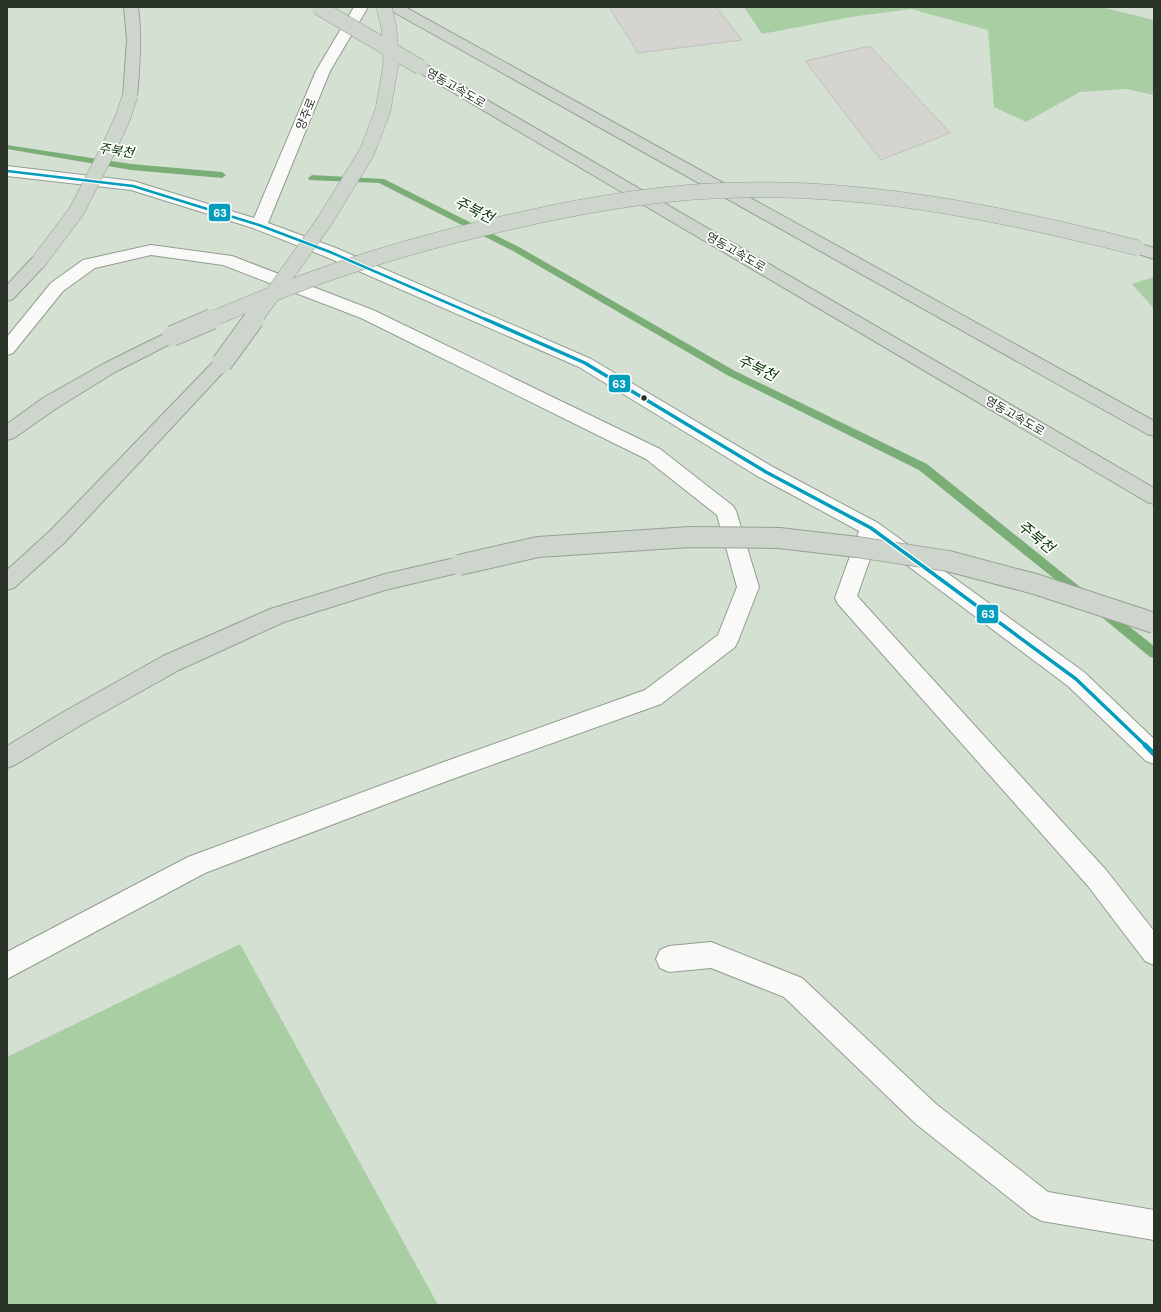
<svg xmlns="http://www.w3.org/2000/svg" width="1161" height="1312" font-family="'DM Sans','Noto Sans KR',sans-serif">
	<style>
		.green { fill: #a9cea4 }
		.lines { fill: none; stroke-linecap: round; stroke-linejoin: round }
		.stream { fill: #7bae76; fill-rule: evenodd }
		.building { fill: #d6d4d0; stroke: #c0bfbb }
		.minor-casing { stroke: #929c91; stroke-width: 2 }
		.highway-casing { stroke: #95a294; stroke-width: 2 }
		.minor { fill: #f9faf8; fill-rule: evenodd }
		.highway { fill: #ced5cd; fill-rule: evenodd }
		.highway-bridge-far1-casing { stroke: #95a294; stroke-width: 16; stroke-linecap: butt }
		.highway-bridge-casing { stroke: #95a294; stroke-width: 22; stroke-linecap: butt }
		.highway-bridge-far1 { stroke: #ced5cd; stroke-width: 15 }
		.highway-bridge { stroke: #ced5cd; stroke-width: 20 }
		.bus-1-far2-casing { stroke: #fff; stroke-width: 4.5 }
		.bus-1-far1-casing { stroke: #fff; stroke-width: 6 }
		.bus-1-casing { stroke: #fff; stroke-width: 8 }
		.bus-1-far2 { stroke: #049dbd; stroke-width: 2.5 }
		.bus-1-far1 { stroke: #049dbd; stroke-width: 3.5 }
		.bus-1 { stroke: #049dbd; stroke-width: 5 }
		.bus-dot { fill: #293328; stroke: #fff; stroke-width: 1.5 }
		.labels { text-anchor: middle; stroke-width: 3.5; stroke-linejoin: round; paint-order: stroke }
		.far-street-label { font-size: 12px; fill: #293328; stroke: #fff }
		.far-water-label { font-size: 13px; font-style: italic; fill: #033401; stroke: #fff }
		.water-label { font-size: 15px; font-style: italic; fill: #033401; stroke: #fff }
		.line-badge { stroke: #fff; stroke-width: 1.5 }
		.badge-label { font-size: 11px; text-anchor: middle; font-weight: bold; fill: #fff }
	</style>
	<rect width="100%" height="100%" fill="#d4e1d2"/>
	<path class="green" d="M744,7H1101L1154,20V95L1126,89L1080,92L1026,122L994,107L988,30L911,9L851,17L762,34Z
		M1154,277V309L1132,284Z
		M240,944L438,1305H7V1057Z"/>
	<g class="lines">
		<path class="stream" d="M7,145L131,164L222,172L226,175L222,178L131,170L7,149Z
			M312,175L384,179L519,247L735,371L927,464L1085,591L1087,594L1085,597L1081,599L1077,597L919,470L727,375L513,251L379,183L309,180L308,178Z
			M1102,606L1106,608L1154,646V658L1150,657L1098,614L1096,611L1098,608Z"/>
	</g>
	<path class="building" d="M609,7H716L742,40L638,53Z
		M870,46L950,133L881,160L805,61Z"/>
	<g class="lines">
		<defs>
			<path id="minor" d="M354,7H368L330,71L268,223L336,248L591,359L773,467L878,523L1084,672L1154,739V764L1146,761L1068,686L876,542L857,596L1106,870L1154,931V965L1145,961L1088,886L838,604L835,598L859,531L759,477L579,367L324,256L253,228L131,190L7,176V166L133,181L254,218L316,71Z
				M151,245L232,256L373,310L660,449L733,506L736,511L759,587L738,641L735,647L661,704L447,781L205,873L7,979V952L188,857L441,763L645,690L718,635L737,587L717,515L646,459L361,318L223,265L151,255L95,268L63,291L13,353L7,355V337L51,283L83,260Z
				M711,942L802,978L936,1104L1048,1192L1154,1210V1240L1042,1221L1032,1216L916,1124L784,997L711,968L669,972L660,968L656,959L660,950L669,946Z"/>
			<path id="highway" d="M124,7H138C142,37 140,66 137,96L135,99L130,100L125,99L123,96L127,40Z
				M388,7H405L1154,421V436L1147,434L390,10Z
				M420,63L425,64L1154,488V504L1147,502L415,70L413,67L415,64Z
				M1138,243L1154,248V259L1132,252L1130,248L1132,244Z
				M39,256L45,257L47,261L45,265L13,299L7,301V285L33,257Z
				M172,330L178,332L181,336L178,340L115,372L57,408L14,438L7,440V424L43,398L103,364Z
				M222,357L228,359L231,363L228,367L65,542L14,588L7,590V570L51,530L216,359Z
				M459,557L466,559L469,565L466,571L385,590L284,622L179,670L81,725L15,765L7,768V746L65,711L163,656L270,609L385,574Z"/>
		</defs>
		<use href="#minor" class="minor-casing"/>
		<use href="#highway" class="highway-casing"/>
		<use href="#minor" class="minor"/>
		<use href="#highway" class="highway"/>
		<defs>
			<path id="highway-bridge-far1" d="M318,7L420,67
				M39,261L76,212L109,148L123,117L130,96
				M210,320C246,305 283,289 321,276C385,253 452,235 519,220C593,203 665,191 741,190C876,187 1008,215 1138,248
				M254,320L324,222L367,152L383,110L391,64L389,28L384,7"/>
			<path id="highway-bridge" d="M172,336L212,319
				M222,363L254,319
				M459,565L538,547L690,537L779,538L857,547L948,561L1035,584L1154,623"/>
		</defs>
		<use href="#highway-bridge-far1" class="highway-bridge-far1-casing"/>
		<use href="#highway-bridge" class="highway-bridge-casing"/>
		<use href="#highway-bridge-far1" class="highway-bridge-far1"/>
		<use href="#highway-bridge" class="highway-bridge"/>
		<defs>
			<path id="bus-1-far2" d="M7,171L133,186L259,225L330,252L487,320"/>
			<path id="bus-1-far1" d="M485,319L585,363L766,472L871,528L1076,679L1146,746"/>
			<path id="bus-1" d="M1145,745L1154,754"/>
		</defs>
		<use href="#bus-1-far2" class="bus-1-far2-casing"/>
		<use href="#bus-1-far1" class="bus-1-far1-casing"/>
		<use href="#bus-1" class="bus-1-casing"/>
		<use href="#bus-1-far2" class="bus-1-far2"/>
		<use href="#bus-1-far1" class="bus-1-far1"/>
		<use href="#bus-1" class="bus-1"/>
	</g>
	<circle class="bus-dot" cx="644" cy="398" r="3.5"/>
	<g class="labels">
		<g class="far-street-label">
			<text transform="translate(456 88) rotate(30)" y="4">영동고속도로</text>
			<text transform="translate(306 114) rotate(-68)" y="4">양주로</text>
			<text transform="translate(736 252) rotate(30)" y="4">영동고속도로</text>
			<text transform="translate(1015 416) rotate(30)" y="4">영동고속도로</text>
		</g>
		<g class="far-water-label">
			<text transform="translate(116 150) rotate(9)" y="5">주북천</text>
		</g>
		<g class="water-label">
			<text transform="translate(474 210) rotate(26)" y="5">주북천</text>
			<text transform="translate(757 368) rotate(26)" y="5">주북천</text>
			<text transform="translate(1036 537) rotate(39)" y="5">주북천</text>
		</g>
	</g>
	<g class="line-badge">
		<rect x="208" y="203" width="23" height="19" rx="4" fill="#049dbd"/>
		<rect x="608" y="374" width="23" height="19" rx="4" fill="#049dbd"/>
		<rect x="976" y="604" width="23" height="20" rx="4" fill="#049dbd"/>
	</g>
	<g class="badge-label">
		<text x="220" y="217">63</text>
		<text x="619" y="388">63</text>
		<text x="988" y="618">63</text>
	</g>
	<rect width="1161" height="1312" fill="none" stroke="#293328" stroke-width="16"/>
</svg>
